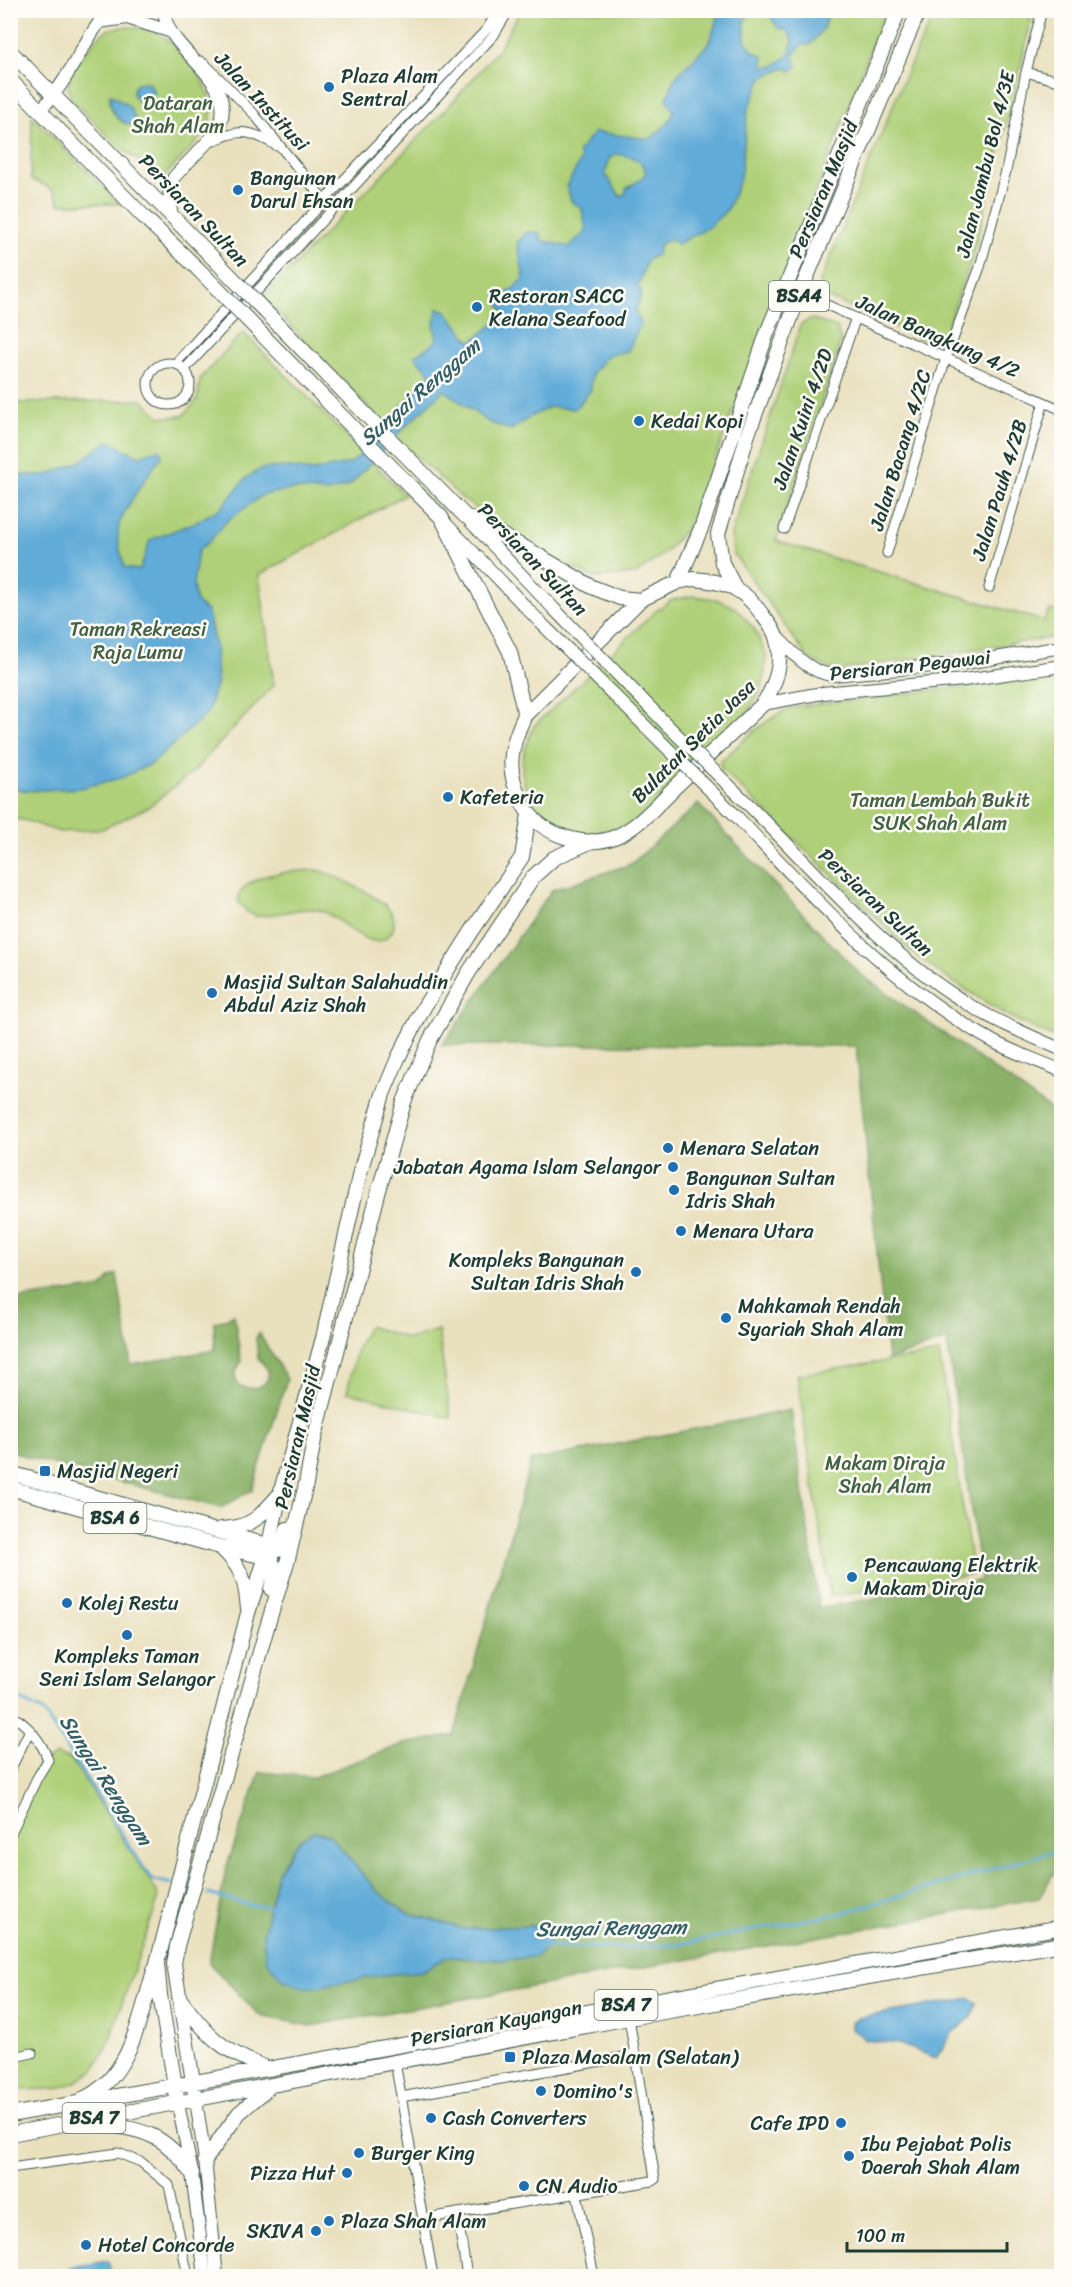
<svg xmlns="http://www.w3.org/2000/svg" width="1072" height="2287" font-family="Sriracha,sans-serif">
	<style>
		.green { fill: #afd078; stroke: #678656; stroke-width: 1.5; fill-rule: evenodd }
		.forest { fill: #8bb268; stroke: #55784e; stroke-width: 1.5; fill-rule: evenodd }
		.water { fill: #60abd8; stroke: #407486; stroke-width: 1.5; fill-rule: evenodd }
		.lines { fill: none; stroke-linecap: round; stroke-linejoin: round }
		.stream { stroke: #60abd8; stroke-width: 3 }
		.street-casing { stroke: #3d5549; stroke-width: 11 }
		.secondary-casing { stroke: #3d5549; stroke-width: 14 }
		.primary-casing { stroke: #3d5549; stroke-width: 16 }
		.street { stroke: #fff; stroke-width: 9 }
		.secondary { stroke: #fff; stroke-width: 12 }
		.primary { stroke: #fff; stroke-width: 14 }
		.secondary-bridge-casing { stroke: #3d5549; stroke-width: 14; stroke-linecap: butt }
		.primary-bridge-casing { stroke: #3d5549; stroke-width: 16; stroke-linecap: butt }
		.secondary-bridge { stroke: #fff; stroke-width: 12 }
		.primary-bridge { stroke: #fff; stroke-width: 14 }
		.poi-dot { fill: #1f6fb2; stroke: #fdfcf7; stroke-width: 2 }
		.labels { text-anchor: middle; stroke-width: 5; stroke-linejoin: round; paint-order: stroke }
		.shield { fill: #fdfcf7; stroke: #62766e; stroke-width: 1.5 }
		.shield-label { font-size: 18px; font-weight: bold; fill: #1f3d34 }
		.poi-label { font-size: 20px; fill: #1f3d34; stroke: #fdfcf7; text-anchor: start }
		.street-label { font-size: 20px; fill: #1f3d34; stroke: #fdfcf7 }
		.park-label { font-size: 20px; fill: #436245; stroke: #fdfcf7 }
		.water-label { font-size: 21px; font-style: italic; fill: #325e65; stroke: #fdfcf7 }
	</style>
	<rect width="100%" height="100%" fill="#fdfcf7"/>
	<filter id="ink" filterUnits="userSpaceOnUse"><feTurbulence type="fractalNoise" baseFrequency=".0167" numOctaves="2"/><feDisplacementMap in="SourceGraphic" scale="12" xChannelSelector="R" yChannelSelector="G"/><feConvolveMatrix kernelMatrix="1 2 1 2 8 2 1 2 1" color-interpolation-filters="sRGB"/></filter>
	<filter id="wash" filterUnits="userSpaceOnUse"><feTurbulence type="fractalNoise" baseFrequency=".008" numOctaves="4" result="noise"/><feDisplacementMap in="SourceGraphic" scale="24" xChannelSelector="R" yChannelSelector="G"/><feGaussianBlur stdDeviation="1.35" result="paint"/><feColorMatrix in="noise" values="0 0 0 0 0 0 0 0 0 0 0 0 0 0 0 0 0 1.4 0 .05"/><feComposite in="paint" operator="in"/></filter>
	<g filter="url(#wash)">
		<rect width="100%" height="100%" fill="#e9e0bd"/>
		<path class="green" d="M520,11H885L690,524L665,553L636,574L594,578L548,557L464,500L406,447L263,297L449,106L498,50Z
			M936,11H1033L1019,74L971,262L943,336L928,341L824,296L820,282L908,69Z
			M125,27C136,27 151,28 161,35C186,53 223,95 208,127C203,138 174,165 165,176C127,159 100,128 71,99C69,93 67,87 69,81C72,67 97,34 110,29C115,28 120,27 125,27ZM135,86L152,88L153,94L147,101H139L133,91ZM110,94L129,106L131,125C116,122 108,109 110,94Z
			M32,116L120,204H59C56,189 45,184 31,180Z
			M812,319L837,328L841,341L776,541L1043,621L1050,610L1061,612V636L835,671L808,658L733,553L731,534L801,324Z
			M243,332L405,495L259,575L274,685L193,772L148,807L102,829L60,832L24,820L11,819L10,408L15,403L142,400L160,417L183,416L197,400L200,379Z
			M693,596L716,599L736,608L755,630L766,655L764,679L757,699L743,718C722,738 701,758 680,778C665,792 650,810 634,822C602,845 559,838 536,807C515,778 520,757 534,726L657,610L672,600Z
			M1061,675V1041L1008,1016L945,977L913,953L721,769L720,762C743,741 764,719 793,707Z
			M316,870C331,872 384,899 391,912C394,917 395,925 393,930C390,935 384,940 379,941C363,945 336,914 319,910C299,906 275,917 255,916L246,911L238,901C241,872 294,871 316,870Z
			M368,1326L409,1339L438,1330L451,1418L347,1392L357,1348Z
			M939,1353L973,1574L830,1596L797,1375Z
			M56,1754L71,1759L157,1891L158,1900L107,2047L93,2071L74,2083L56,2089L11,2090V1827L39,1764Z"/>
		<path class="forest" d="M698,804L859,973L1061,1117V1861L1039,1898L311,2026L260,2016L209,1963L226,1868L260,1772L314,1777L404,1744L454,1735L531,1461L791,1410L819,1608L981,1580L947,1340L888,1360L856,1046L442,1045L552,890L631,864ZM314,1831L329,1835L378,1892L405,1912L464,1929L535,1926L504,1960L447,1957L423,1971L383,1975L263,1936C272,1897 276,1852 314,1831Z
			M117,1274L131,1365L215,1350L214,1322L224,1320L234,1314L241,1362C214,1403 296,1391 258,1359L256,1338L259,1333L287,1379L252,1490L221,1508L27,1457L11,1450V1300L102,1287L110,1277Z"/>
		<path class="water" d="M718,11H754L745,19V40L753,51L764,57L763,63L765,67L774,66L789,55L793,40L787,30L778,28L769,14L762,11H829L823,29L810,45L803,44L793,55L797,66L791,71L785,68L763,77L748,110L740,179L727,210L708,228L677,244L671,239L659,245L658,254L647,260L638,287L642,293L635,312L641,323L628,351L608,355L592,374L591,390L575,409L550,407L532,416L511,430L488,422L444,390L400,432L350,485L328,492L295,489L263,495L227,521L209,542L198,551L193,584L196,602L208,612L215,645L217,681L208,712L153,763L121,778L80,788L26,791L11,787L10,475H47L79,462L108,441L139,456L160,449L162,456C151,470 124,509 119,525C116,540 121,554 125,568L140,570L150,540L196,522L221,508L246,478L261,469L282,467L314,471L351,463L395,425L400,408L431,374L414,356L437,341L434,323L438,308L446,311L471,342L506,314L497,302L524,279L517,243L527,232L541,233V240L569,247L586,231L582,209L571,201L567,186L581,159L578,152L594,132L650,139L668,123L674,112L667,99L674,79L709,43L719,14ZM616,154C630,156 642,158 646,172C641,181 634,183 626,189V193L620,196L605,174L610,157Z
			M133 92a10 10 0 1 1 20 0a10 10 0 1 1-20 0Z
			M110,94L129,106L139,125C120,126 109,113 110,94Z
			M314,1831L329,1835L378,1892L405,1912L464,1929L535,1926L548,1932L550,1946L535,1957L504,1960L447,1957L423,1971L383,1975L308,1988L282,1979L266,1960L263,1936L277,1873L300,1839Z
			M970,1998L977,2003L972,2017L952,2033L936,2058L899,2044L865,2040L858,2033L851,2029V2023L858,2018Z
			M109,2261L111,2276H71L70,2267Z"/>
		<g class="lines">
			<path class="stream" d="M10,1695L43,1711L151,1879L172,1884
				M208,1894L250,1905L271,1907
				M548,1946L609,1948L675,1945L838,1914L1062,1849"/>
		</g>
	</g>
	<g filter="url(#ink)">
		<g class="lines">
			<defs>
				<path id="street" d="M200,61L207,66L254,114L323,199L329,203
					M1026,72L1062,82
					M209,143C239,128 248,129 277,146
					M800,293L1062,410
					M148 384a21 21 0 1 1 42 0a21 21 0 1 1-42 0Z
					M175,364L324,201L487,29L499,10
					M184,370L494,35L509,10
					M784,529L855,320
					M887,553L946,358L980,267L1006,171L1026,72L1042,10
					M989,588L1044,402
					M10,1715C27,1723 42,1742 48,1760L37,1778L10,1835
					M10,1770L30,1730
					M10,2058L32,2053
					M395,2062L433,2276
					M401,2097L635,2055
					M10,2168L118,2153L141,2162L169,2185L188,2276
					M577,2195L594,2276
					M457,2213L467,2276
					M422,2219L652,2181L655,2179L629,2018"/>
				<path id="secondary" d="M164,10C165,54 248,82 215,134L174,177L169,189L171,213
					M127,18L169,31
					M99,22L127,18L144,10
					M41,109C70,81 82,40 109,10
					M470,521L554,609
					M447,525L540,622
					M776,636C792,652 809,673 833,675L965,663L1062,647
					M763,704L822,693L964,680L1062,666
					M749,805C814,870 882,950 960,999C991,1020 1027,1034 1062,1050
					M737,817C816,900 892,986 994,1042C1015,1053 1039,1061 1062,1071
					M196,2100L205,2160L217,2276
					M178,2104L192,2173L205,2276"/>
				<path id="primary" d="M10,51L213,258
					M10,80L144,217L199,270
					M421,471L465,516L529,550L592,587L620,598L640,600
					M407,483L441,517L510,652L525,715
					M693,579C707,580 721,582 734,588C745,594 754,603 761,613C766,620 774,629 776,637C784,661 776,684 763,704C733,732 703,761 673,789C656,806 639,826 617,836C586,850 541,835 524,806C505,773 509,748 525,715L640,600L678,582Z
					M678,582L702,526L767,333L899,10
					M735,588L722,563L718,534L748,434L800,293L919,10
					M10,1473L259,1543C274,1557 277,1570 271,1589
					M10,1488L220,1547L256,1555L278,1550L283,1544L287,1529
					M221,1529C251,1528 260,1517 279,1495
					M220,1547C242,1568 245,1578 248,1608
					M180,1999C209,2038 222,2051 269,2069
					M83,2099C132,2077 140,2014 155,1968
					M196,2100L174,1964L177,1946L267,1627L288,1559L306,1484L314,1440L379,1190L404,1102L430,1040L469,972L533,877L554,858L592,841
					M178,2104L160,1995L157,1963L248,1613L267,1553L280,1494L323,1338L360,1172L383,1094L398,1058L424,1007L472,931L522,857L529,814
					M10,2115L1062,1927
					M91,2122C140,2130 162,2130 192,2173
					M10,2134L629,2018L1062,1944
					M205,2160L239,2113L267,2089"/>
			</defs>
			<use href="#street" class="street-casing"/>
			<use href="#secondary" class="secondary-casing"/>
			<use href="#primary" class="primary-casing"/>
			<use href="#street" class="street"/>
			<use href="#secondary" class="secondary"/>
			<use href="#primary" class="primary"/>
			<defs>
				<path id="secondary-bridge" d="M554,609L669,727L749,805
					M540,622L737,817"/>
				<path id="primary-bridge" d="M213,258L421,471
					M199,270L407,483"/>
			</defs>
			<use href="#secondary-bridge" class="secondary-bridge-casing"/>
			<use href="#primary-bridge" class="primary-bridge-casing"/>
			<use href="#secondary-bridge" class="secondary-bridge"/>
			<use href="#primary-bridge" class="primary-bridge"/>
		</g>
	</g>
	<g class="poi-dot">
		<circle cx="329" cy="87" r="6"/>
		<circle cx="238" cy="190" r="6"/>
		<circle cx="477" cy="307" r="6"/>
		<circle cx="639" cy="421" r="6"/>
		<circle cx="448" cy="797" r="6"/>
		<circle cx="212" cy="993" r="6"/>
		<circle cx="668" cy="1148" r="6"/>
		<circle cx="673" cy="1167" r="6"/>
		<circle cx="674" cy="1190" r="6"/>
		<circle cx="681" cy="1231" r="6"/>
		<circle cx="636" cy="1272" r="6"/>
		<circle cx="726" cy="1318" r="6"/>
		<rect x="39" y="1465" width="12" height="12" rx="3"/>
		<circle cx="852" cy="1577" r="6"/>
		<circle cx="67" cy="1603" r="6"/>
		<circle cx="127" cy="1635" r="6"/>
		<rect x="504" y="2051" width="12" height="12" rx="3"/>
		<circle cx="541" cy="2091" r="6"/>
		<circle cx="431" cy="2118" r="6"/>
		<circle cx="841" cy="2123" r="6"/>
		<circle cx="359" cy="2153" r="6"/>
		<circle cx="849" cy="2156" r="6"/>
		<circle cx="347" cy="2173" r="6"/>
		<circle cx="524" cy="2186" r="6"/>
		<circle cx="329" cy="2221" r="6"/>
		<circle cx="316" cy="2231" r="6"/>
		<circle cx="86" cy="2245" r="6"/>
	</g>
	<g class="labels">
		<g class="shield">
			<rect x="769" y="281" width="60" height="30" rx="4.5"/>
			<rect x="83.5" y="1503" width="63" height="30" rx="4.5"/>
			<rect x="594.5" y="1990" width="63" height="30" rx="4.5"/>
			<rect x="62.5" y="2103" width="63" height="30" rx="4.5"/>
		</g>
		<g class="shield-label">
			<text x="799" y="302">BSA4</text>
			<text x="115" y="1524">BSA 6</text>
			<text x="626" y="2011">BSA 7</text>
			<text x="94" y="2124">BSA 7</text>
		</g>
		<g class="poi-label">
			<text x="341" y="83">Plaza Alam<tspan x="341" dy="23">Sentral</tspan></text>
			<text x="250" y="185">Bangunan<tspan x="250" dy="23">Darul Ehsan</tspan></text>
			<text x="489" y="303">Restoran SACC<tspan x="489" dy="23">Kelana Seafood</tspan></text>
			<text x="651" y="428">Kedai Kopi</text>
			<text x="460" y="804">Kafeteria</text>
			<text x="224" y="989">Masjid Sultan Salahuddin<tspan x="224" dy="23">Abdul Aziz Shah</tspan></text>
			<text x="680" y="1155">Menara Selatan</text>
			<text x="661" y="1174" text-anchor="end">Jabatan Agama Islam Selangor</text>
			<text x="686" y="1185">Bangunan Sultan<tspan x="686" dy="23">Idris Shah</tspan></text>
			<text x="693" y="1238">Menara Utara</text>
			<text x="624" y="1267" text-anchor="end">Kompleks Bangunan<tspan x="624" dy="23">Sultan Idris Shah</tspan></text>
			<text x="738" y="1313">Mahkamah Rendah<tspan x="738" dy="23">Syariah Shah Alam</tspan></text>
			<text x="57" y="1478">Masjid Negeri</text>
			<text x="864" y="1572">Pencawang Elektrik<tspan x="864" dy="23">Makam Diraja</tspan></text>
			<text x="79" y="1610">Kolej Restu</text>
			<text x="127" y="1663" text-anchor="middle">Kompleks Taman<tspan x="127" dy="23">Seni Islam Selangor</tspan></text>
			<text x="522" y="2064">Plaza Masalam (Selatan)</text>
			<text x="553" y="2098">Domino's</text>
			<text x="443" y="2125">Cash Converters</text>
			<text x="829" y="2130" text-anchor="end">Cafe IPD</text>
			<text x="861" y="2151">Ibu Pejabat Polis<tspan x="861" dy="23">Daerah Shah Alam</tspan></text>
			<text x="371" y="2160">Burger King</text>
			<text x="335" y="2180" text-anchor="end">Pizza Hut</text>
			<text x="536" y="2193">CN Audio</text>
			<text x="341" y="2228">Plaza Shah Alam</text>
			<text x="304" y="2238" text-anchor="end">SKIVA</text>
			<text x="98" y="2252">Hotel Concorde</text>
		</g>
		<g class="street-label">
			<text transform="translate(262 101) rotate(47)" y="7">Jalan Institusi</text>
			<text transform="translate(985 164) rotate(-76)" y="7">Jalan Jambu Bol 4/3E</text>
			<text transform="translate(823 189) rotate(-67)" y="7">Persiaran Masjid</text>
			<text transform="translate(194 210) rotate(46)" y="7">Persiaran Sultan</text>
			<text transform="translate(938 336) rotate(24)" y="7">Jalan Bangkung 4/2</text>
			<text transform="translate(802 419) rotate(-71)" y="7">Jalan Kuini 4/2D</text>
			<text transform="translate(900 450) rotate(-73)" y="7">Jalan Bacang 4/2C</text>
			<text transform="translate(999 490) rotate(-73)" y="7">Jalan Pauh 4/2B</text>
			<text transform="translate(533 559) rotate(46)" y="7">Persiaran Sultan</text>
			<text transform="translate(910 665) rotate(-6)" y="7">Persiaran Pegawai</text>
			<text transform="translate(693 741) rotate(-45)" y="7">Bulatan Setia Jasa</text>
			<text transform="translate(876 902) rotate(43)" y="7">Persiaran Sultan</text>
			<text transform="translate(297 1437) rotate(-77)" y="7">Persiaran Masjid</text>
			<text transform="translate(496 2023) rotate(-11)" y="7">Persiaran Kayangan</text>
		</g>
		<g class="park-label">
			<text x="178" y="110">Dataran<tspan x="178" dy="23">Shah Alam</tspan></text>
			<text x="138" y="636">Taman Rekreasi<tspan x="138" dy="23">Raja Lumu</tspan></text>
			<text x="940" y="807">Taman Lembah Bukit<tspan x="940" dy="23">SUK Shah Alam</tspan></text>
			<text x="885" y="1470">Makam Diraja<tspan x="885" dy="23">Shah Alam</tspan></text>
		</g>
		<g class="water-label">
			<text transform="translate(420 392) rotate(-41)" y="7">Sungai Renggam</text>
			<text transform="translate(106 1780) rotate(57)" y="7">Sungai Renggam</text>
			<text transform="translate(611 1928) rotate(-1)" y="7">Sungai Renggam</text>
		</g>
	</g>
	<rect width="1072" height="2287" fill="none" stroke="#fdfcf7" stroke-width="36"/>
	<path d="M847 2242v9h160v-9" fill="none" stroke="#1f3d34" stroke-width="3"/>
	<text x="856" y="2242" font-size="18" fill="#1f3d34" stroke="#fdfcf7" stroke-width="4.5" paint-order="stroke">100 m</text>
</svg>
